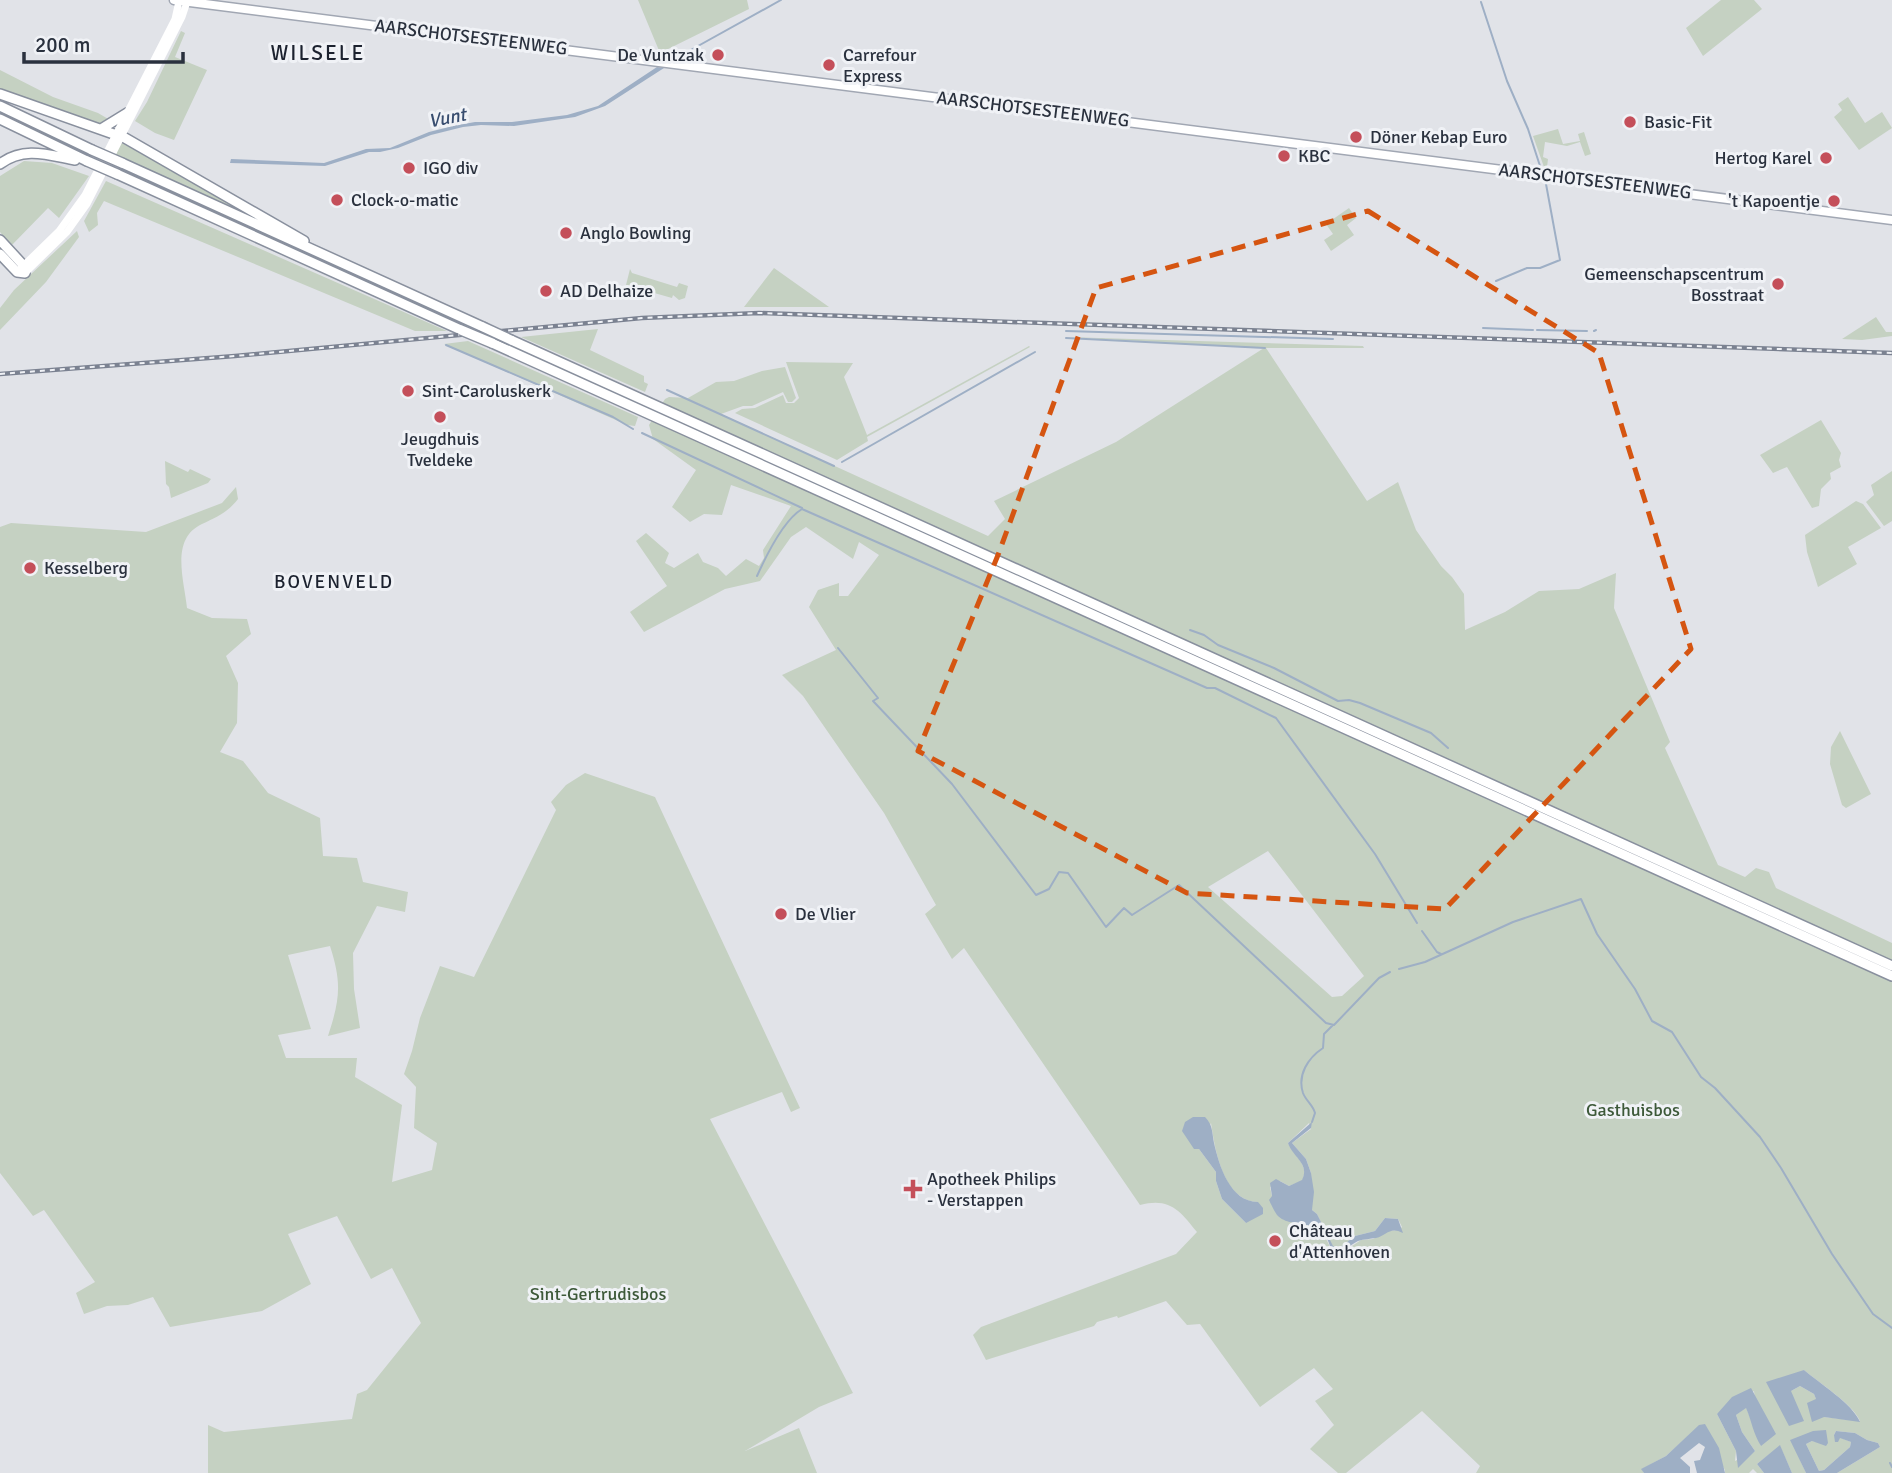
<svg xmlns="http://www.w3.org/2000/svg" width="1892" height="1473" font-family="Signika,sans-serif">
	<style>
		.green { fill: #c5d1c2; fill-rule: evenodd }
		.water { fill: #9eafc5 }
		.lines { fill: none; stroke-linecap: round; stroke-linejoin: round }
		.stream { stroke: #9eafc5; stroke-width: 2 }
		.primary-casing { stroke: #a1a7b3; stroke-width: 11 }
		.motorway-casing { stroke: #89909e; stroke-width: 12 }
		.secondary { stroke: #fff; stroke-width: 7 }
		.primary { stroke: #fff; stroke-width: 8 }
		.motorway { stroke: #fff; stroke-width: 9 }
		.rail-casing { stroke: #7b8291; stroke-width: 4.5 }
		.rail { stroke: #f0f2f6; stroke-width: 2; stroke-dasharray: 5; stroke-linecap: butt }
		.motorway-bridge-casing { stroke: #89909e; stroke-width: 12; stroke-linecap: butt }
		.motorway-bridge { stroke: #fff; stroke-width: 9 }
		.marked { fill: none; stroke: #d55511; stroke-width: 5; stroke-dasharray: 14 9; stroke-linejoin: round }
		.poi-dot { fill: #c44f5a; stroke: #f0f2f6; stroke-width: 2.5 }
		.labels { text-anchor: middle; stroke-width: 6; stroke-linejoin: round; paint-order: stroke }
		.street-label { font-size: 18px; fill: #2a313e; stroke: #f0f2f6 }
		.poi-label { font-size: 18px; fill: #2a313e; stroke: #f0f2f6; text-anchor: start }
		.park-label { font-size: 18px; fill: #3d5939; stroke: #f0f2f6 }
		.water-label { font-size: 19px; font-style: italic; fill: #384d6f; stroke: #f0f2f6 }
		.neighbourhood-label { font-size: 19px; letter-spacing: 2px; fill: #1c222f; stroke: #f0f2f6 }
		.quarter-label { font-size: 21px; letter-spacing: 2px; fill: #1c222f; stroke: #f0f2f6 }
	</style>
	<rect width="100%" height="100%" fill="#e1e3e8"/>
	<path class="green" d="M638,0H747L749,9L660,53Z
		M1721,0H1754L1762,9L1703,56L1686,28Z
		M181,31L185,33L175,57L207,70L174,140L155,133L135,121L147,102Z
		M0,70L53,97L98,113L110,120L103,125L0,90Z
		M1848,97L1865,123L1882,112L1892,128L1859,150L1834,117L1842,110L1838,104Z
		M1558,129L1563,144L1580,141L1578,134L1584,132L1591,154L1585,156L1580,142L1567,146L1545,142L1543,157L1548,159L1547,167H1544L1533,136Z
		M121,143L130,145L260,221L115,154Z
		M24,161L52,163L89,176L59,218L48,208L11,246L0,232V176Z
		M106,181L447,331H415L104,201L97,213L98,225L89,232L84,221Z
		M1349,208L1356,218L1347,225L1354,235L1331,251L1324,240L1333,234L1326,224Z
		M77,231L79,237L46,282L0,330V308L14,290Z
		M774,268L829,307H744Z
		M630,269L632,273L677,287L679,283L688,286L685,298L679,300L673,295L672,298L626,285Z
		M1876,317L1886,332H1892V336L1862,340L1842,339Z
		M598,329L590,350L644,376V382L648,384L645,392L521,337Z
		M1066,337L1363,346L1364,348H1266L1367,501L1398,482L1416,530L1441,566L1452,577L1464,594L1465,630L1505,612L1539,591L1579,589L1616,573L1614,608L1670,742L1665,748L1718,865L1745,877L1756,868L1769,872L1776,888L1892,943V1473H1837L1880,1447L1878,1443L1867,1440L1855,1433L1836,1431L1834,1435L1851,1442L1850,1447L1824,1470L1819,1471L1806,1444L1812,1441L1820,1442L1826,1431L1791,1440L1806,1473H1792L1780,1446L1757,1464L1764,1473H1757L1753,1469L1749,1473H1725V1470L1699,1426L1666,1456L1642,1469L1644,1473H1476L1480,1466L1422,1411L1346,1473H1338L1310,1449L1334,1425L1315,1401L1333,1389L1314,1368L1260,1407L1200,1324L1187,1325L1166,1301L1118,1318L1117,1316L1097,1322L1094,1326L986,1360L973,1335L981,1327L1176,1254L1197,1232C1180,1211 1170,1197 1140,1205L964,948L952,959L925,914L936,905L884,813L803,696L782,675L836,650L809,607L818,590L839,583V596H848L879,555L859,542L853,559L806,527L791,537L760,581L725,589L644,632L630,612L667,586L636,541L646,533L669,553L665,563L674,568L698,553L703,562L718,568L726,576L746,559L759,566L764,558L763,550L791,506L731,485L722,515L704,514L690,522L672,507L696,470L653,439L649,425L665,399L669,397L688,398L716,382L734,381L762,371L785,367L796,398L792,402H788L783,392L752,406H743L721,414L988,536L1005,519L994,501L1116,442L1264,348ZM1268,851L1364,976L1342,996L1332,997L1208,887ZM1211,1123C1215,1149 1223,1201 1258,1202L1246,1223L1222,1199L1216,1181V1172L1199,1149ZM1309,1123L1311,1129L1292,1143L1306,1159L1311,1173L1312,1210L1317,1214L1332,1246L1338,1249L1355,1236L1375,1231L1385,1218L1398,1219L1402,1227L1399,1230L1388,1231L1373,1239L1361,1240L1343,1252L1332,1254C1328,1235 1314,1221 1293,1222L1272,1196L1270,1187L1280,1181L1289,1186L1302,1181C1310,1164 1294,1157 1288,1143ZM1804,1370C1819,1383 1853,1404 1860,1421L1824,1417L1814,1394L1800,1386L1791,1391ZM1754,1391L1761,1446L1746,1407L1736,1415L1742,1432L1755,1451L1735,1461L1736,1451L1717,1414Z
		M468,341L638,417L635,426L627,425L444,344Z
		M1029,346L1030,347L867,437L868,441L837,460L735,413L742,409L755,408L783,395L786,403H794L799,398L786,362L853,363L844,377L867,435Z
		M1821,420L1841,453L1839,460L1841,467L1830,473L1831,479L1821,489L1819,506L1812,508L1787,467L1773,473L1760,455Z
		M165,461L188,472L190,469L211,479L208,483L171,498L169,487L166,484Z
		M1892,471V521L1884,526L1866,502L1874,495L1871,485Z
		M236,487L238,499C228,512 217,517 202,524C170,539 184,579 187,608L212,618L247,619L251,634L226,656L238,683L237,723L220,752L243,761L268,793L320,818L323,856L357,858L363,882L408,892L405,912L377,906L353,953L354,989L360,1028L328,1036C340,999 342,983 330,946L288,955L311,1029L278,1035L286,1058H357L355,1077L402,1105L392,1182L432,1170L437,1143L414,1128L416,1087L404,1074L412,1051L420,1018L440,966L474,977L556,810L551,802L566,785L585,773L655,797L800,1108L791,1112L782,1092L710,1119L853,1393L819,1407L745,1451L799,1428L817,1473H208V1425L224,1432L352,1419L357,1394L367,1390L421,1323L392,1268L371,1279L337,1216L288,1234L311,1284L262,1311L170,1327L153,1297L128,1305L107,1306L84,1314L76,1293L95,1282L44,1210L33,1216L0,1173V527L11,523L146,532L222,503Z
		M1856,501L1863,504L1881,528L1848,547L1857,564L1818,587L1807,552L1805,535Z
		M1840,731L1871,794L1846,808L1842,805L1830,764L1831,747Z"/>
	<path class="water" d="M657,67L664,68L605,106L575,117L514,126L481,125L463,127L431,135L398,148L380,152H369L325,166L230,163L231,159L324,163L366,149L390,148L429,132L453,126L475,122H512L567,115L598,106Z
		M1193,1117H1205C1213,1125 1212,1133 1214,1143C1219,1165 1230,1202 1258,1202L1263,1208V1214L1246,1223L1222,1199L1216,1181V1172L1199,1149H1194L1182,1131L1185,1122Z
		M1312,1122L1311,1128L1292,1143L1306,1159L1311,1173L1314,1192L1312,1210L1317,1214L1333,1246L1338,1249L1355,1236L1375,1231L1385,1218L1398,1219L1403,1233C1390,1226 1387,1235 1376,1238C1370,1239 1364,1239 1358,1241C1348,1246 1344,1253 1332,1254C1325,1212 1293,1232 1277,1215C1274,1211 1271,1204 1269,1200L1272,1196L1270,1183L1276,1179L1289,1186L1302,1180C1310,1163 1293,1158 1288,1143Z
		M1804,1370C1819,1383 1853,1404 1860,1422L1824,1417L1812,1422L1807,1403L1816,1399L1814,1394L1800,1386L1791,1391L1804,1421L1789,1426L1766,1382Z
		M1751,1388L1776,1434L1761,1446C1753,1433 1752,1422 1746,1408L1736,1415L1742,1432L1755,1451L1738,1468L1736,1451L1717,1414L1732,1397Z
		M1705,1424L1719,1448L1725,1473H1697L1694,1461L1700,1460L1705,1447L1699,1443L1680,1458L1690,1467V1473H1644L1641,1469L1666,1456L1699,1425Z
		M1826,1430L1828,1443L1826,1446L1812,1441L1806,1444L1819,1471L1824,1470L1850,1447L1851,1442L1840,1438L1838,1442H1835L1834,1435L1836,1431L1855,1433L1867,1440L1878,1443L1880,1447L1837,1473H1806L1790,1440L1813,1431Z
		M1780,1445L1792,1473H1764L1757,1464Z"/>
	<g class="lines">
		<path class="stream" d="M1481,2L1507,81L1528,129L1540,166
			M680,56L781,0
			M1496,281L1527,268H1540L1560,260L1546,184
			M1483,328L1533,330
			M1537,330L1587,331
			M1066,331L1333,339
			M1594,331L1596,330
			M1066,338L1265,348
			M446,345L613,417L633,429
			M667,390L834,466
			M642,433L802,508
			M842,462L1035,352
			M757,576C766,556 784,520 802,509L1207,688H1215L1276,718L1375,854L1417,923
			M1190,630L1204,635L1218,645L1274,668L1338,701L1349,700L1360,703L1431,733L1448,748
			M838,648L878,698L873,701L952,784L1036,895L1049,889L1059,872L1068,873L1106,927L1124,908L1132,915L1179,885L1326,1023L1334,1025L1379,978L1390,972
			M1422,931L1437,952L1441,954
			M1399,969L1425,962L1513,922L1581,899L1597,934L1635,989L1652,1021L1672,1032L1701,1077L1715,1088L1760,1137L1781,1168L1832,1254L1873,1314L1892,1328
			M1312,1122L1315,1113C1313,1105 1306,1101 1303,1093C1297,1075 1308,1058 1323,1048L1324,1034L1333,1025
			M1890,1463L1892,1467"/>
		<defs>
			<path id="primary" d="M174,0L1892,220"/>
			<path id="motorway" d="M0,94L125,138L304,241
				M0,106L92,150
				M0,119L87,161
				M101,129L127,113
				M122,163L483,327
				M0,164C24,146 48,155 75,160
				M117,174L461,330
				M0,240L23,265L25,273L17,272L0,254
				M511,340L1892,966
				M492,343L1892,976"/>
		</defs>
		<use href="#primary" class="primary-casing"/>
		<use href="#motorway" class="motorway-casing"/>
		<path class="secondary" d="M21,268L59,231L85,195L175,19L179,1
			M25,273L67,232L87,204L182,17L187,2"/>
		<use href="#primary" class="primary"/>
		<use href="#motorway" class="motorway"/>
		<defs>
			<path id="rail" d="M0,374L235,356L642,318L759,313L1892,353"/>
		</defs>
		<use href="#rail" class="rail-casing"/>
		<use href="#rail" class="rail"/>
		<defs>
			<path id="motorway-bridge" d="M92,150L122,163
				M87,161L117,174
				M483,327L511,340
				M461,330L492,343"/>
		</defs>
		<use href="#motorway-bridge" class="motorway-bridge-casing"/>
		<use href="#motorway-bridge" class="motorway-bridge"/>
	</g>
	<path class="marked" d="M1368,211L1599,353L1691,649L1445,909L1187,893L918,751L998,555L1096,288Z"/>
	<g class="poi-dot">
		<circle cx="718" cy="55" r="7"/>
		<circle cx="829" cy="65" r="7"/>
		<circle cx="1630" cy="122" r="7"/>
		<circle cx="1356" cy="137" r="7"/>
		<circle cx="1284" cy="156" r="7"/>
		<circle cx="1826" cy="158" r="7"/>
		<circle cx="409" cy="168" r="7"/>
		<circle cx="337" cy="200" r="7"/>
		<circle cx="1834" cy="201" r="7"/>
		<circle cx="566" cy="233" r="7"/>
		<circle cx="1778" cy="284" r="7"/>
		<circle cx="546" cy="291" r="7"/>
		<circle cx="408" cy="391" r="7"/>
		<circle cx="440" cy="417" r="7"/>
		<circle cx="30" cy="568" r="7"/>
		<circle cx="781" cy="914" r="7"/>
		<path d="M909.5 1178.5h7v7h7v7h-7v7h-7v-7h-7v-7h7z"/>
		<circle cx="1275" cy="1241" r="7"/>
	</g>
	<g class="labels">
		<g class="street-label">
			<text transform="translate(471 37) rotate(7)" y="6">AARSCHOTSESTEENWEG</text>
			<text transform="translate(1033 109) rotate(7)" y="6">AARSCHOTSESTEENWEG</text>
			<text transform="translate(1595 181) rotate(7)" y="6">AARSCHOTSESTEENWEG</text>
		</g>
		<g class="poi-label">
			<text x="704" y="61" text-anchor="end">De Vuntzak</text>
			<text x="843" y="61">Carrefour<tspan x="843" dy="21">Express</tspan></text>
			<text x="1644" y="128">Basic-Fit</text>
			<text x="1370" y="143">Döner Kebap Euro</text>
			<text x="1298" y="162">KBC</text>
			<text x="1812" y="164" text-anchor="end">Hertog Karel</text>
			<text x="423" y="174">IGO div</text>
			<text x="351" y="206">Clock-o-matic</text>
			<text x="1820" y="207" text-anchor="end">'t Kapoentje</text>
			<text x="580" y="239">Anglo Bowling</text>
			<text x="1764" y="280" text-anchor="end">Gemeenschapscentrum<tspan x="1764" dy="21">Bosstraat</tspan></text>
			<text x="560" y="297">AD Delhaize</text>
			<text x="422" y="397">Sint-Caroluskerk</text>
			<text x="440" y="445" text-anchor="middle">Jeugdhuis<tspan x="440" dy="21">Tveldeke</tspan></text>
			<text x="44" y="574">Kesselberg</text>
			<text x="795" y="920">De Vlier</text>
			<text x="927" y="1185">Apotheek Philips<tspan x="927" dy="21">- Verstappen</tspan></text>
			<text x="1289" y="1237">Château<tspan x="1289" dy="21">d'Attenhoven</tspan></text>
		</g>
		<g class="park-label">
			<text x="1633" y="1116">Gasthuisbos</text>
			<text x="598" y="1300">Sint-Gertrudisbos</text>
		</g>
		<g class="water-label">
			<text transform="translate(447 117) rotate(-11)" y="7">Vunt</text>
		</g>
		<g class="neighbourhood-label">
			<text x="334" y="588">BOVENVELD</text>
		</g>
		<g class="quarter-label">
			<text x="318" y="60">WILSELE</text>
		</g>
	</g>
	<path d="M24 52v10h159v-10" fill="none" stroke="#2a313e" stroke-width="3.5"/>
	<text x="35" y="52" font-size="21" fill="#2a313e" stroke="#f0f2f6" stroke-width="5" paint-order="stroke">200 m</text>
</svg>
